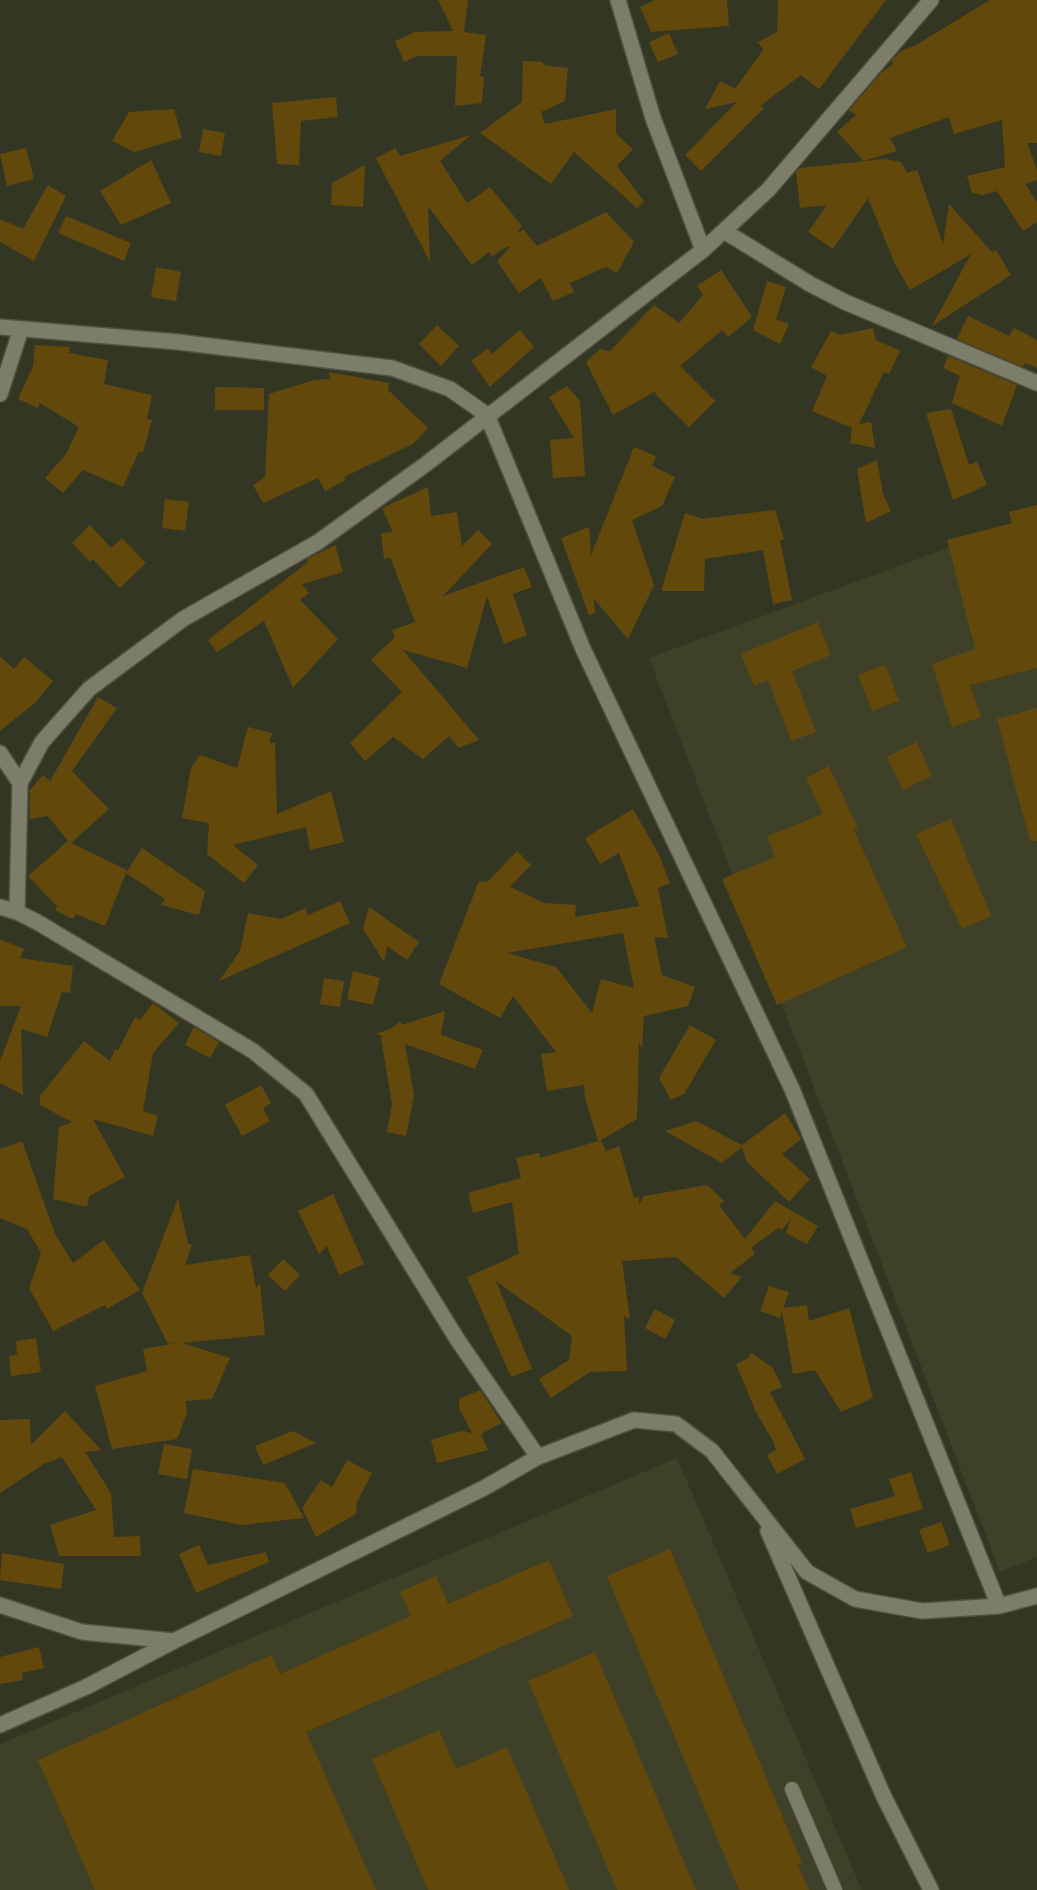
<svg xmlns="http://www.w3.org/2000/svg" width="1037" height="1890" font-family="Cabin,sans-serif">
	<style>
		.built { fill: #3e4027 }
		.building { fill: #62490b; fill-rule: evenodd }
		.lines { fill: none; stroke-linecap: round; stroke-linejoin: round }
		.service-casing { stroke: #515242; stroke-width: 16 }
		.minor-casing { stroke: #515242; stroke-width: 18 }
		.service { stroke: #7c7e6a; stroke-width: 14 }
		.minor { stroke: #7c7e6a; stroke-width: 15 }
	</style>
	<rect width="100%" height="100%" fill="#343624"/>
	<path class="built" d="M1037,515V1557L1000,1572L649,658Z
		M677,1458L862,1890H0V1744Z"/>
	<path class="building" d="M438,0H468L464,32L486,35L480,76L484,77L482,103L455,106L457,56H417L404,62L395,41L415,32L453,31Z
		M655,0H727L729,26L651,32L640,7Z
		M778,0H886L819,89L801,75L760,106L764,108L701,171L685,155L737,102L705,109L720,81L735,89L763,50L758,42L777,32Z
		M990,0H1037V143H1027L1037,170V180L1025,184L1037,202V222L1023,231L997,191L983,195L972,193L967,176L1005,167L1002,120L954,134L949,117L890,138L897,151L864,161L837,132L856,115L849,110L882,72L893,64L892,60L901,51L916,45Z
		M669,33L678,54L658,62L649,42Z
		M523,61L543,62V65L568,68L565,101L541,112L545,124L616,109V134L633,149L617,166L644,201L637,208L574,152L551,184L480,133L522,102Z
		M336,97L338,117L301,121L299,165L277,164L272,103Z
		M174,109L182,138L134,152L112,141L129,112Z
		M203,129L225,133L221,156L199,152Z
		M471,135L440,161L467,203L490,187L522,226L517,233L524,230L537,246L606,212L634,242L617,273L606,267L570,283L574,292L553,301L541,278L519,293L497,261L509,248L508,246L492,256L489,252L472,265L428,206L430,262L376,158L395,148L400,156Z
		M26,148L34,179L7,186L0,154Z
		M885,159L901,162L907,173L917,170L943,244L949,204L992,252L996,250L1011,275L932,326L971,254L910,290L895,264L868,198L833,249L808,232L827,205L800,208L796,172L800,168Z
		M151,160L171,203L121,225L100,191Z
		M365,165L363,207L331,205L332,183Z
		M48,185L66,196L34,261L0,242V219L23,229Z
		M66,216L131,243L124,261L58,233Z
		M156,267L181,272L176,301L151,297Z
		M721,270L752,317L728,337L722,330L680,366L715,401L689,427L655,394L656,391L613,415L586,362L600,349L610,351L654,305L679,323L703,295L697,286Z
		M767,281L786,287L776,319L789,324L780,344L753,330Z
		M968,316L1009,336L1014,328L1037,340V368L1025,363L1023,367L957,339Z
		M437,325L459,346L441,366L419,344Z
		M873,328L876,340L900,351L889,374L884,372L859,424L871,422L875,448L850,443L852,428L812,411L827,376L811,367L831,331L840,335Z
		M520,330L534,347L490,387L471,361L488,348L492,354Z
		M35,345L70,347L69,353L108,360L104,384L152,395L147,419L152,420L143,452L139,451L123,487L83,470L63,493L45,478L66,454L79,427L40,403L38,408L18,399L33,366Z
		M948,356L1017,385L1002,426L952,403L960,376L943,368Z
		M329,372L389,383L388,390L428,428L413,444L344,477L346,480L325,491L318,478L263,503L253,485L265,477L269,394L314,380L330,379Z
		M567,386L580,401L585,476L553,478L550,440L574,438L549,397Z
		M215,387L264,388V410H215Z
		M951,409L969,465L977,462L987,485L953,500L926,413Z
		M634,447L656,456L652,466L675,477L662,506L632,520L654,585L628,639L594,599L595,613L589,615L561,538L589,527L591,555Z
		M877,460L883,494L891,511L866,523L857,469Z
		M428,487L431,516L457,512L462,546L478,530L492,544L443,596L524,567L532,587L513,594L527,635L504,644L487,596L467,668L403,650L479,740L459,748L449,736L423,759L393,737L365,761L350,743L402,692L371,660L395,637L392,630L415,622L390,557L384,559L381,533L393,532L382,508Z
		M165,499L189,502L185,531L162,528Z
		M1037,505V668L970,685L981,717L952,727L932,664L975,649L947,540L1012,523L1009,512Z
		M775,510L784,539L780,540L792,600L773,604L763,550L705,559L704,591H661L685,513L702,519Z
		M90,525L111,548L122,538L146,563L120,588L93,559L90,562L72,543Z
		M335,545L343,572L302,584L309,593L300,600L338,639L293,688L264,621L217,652L208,640L308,562L307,559Z
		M818,622L831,655L792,671L816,732L791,741L768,680L754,686L741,654Z
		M0,656L14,669L24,657L53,681L36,702L0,731Z
		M885,664L899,701L872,711L858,675Z
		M98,697L117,708L72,771L109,809L71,843L127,870L126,873L142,848L205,891L199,915L161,905L165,899L126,873L105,926L76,914L73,919L55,910L57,906L28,876L68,841L48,816L30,819V790L43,775L50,781Z
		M1037,708V841H1030L997,719Z
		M248,727L272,733L269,743H275L277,814L331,791L344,842L310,850L306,827L233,845L258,865L244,883L207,854L209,823L182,818L191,768L200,755L237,768Z
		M917,742L932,776L903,790L887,757Z
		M829,766L858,828L854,830L907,947L777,1005L722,879L775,857L767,836L823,814L806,778Z
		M633,809L659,855L670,883L658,888L668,938L654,937L662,975L695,987L688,1006L644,1016L642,1048L639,1042L637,1119L601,1140L606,1151L619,1146L634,1198L639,1197V1205L644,1196L707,1185L724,1201L719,1205L745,1239L775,1201L818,1226L807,1244L786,1233L791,1218L782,1230L778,1228L751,1248L755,1254L730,1273L742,1277L724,1298L676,1257L622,1261L630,1319L624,1316L627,1371L590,1372L551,1398L539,1379L569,1360L572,1336L496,1281L532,1369L511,1377L467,1277L519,1254L512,1202L473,1213L468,1193L521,1178L516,1158L539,1153L540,1158L598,1141L585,1098L584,1085L547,1091L541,1054L556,1052L513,996L500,1018L439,984L479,881L487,882L517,851L531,865L510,887L545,903L576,905L575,917L639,906L619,853L600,864L585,838ZM623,933L634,988L601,979L592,1013L556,967L507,953Z
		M951,819L991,916L962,929L916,834Z
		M340,901L350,923L219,981L240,951L248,913L281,919L305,908L308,915Z
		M369,907L419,942L407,960L387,946L384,962L363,929Z
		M0,939L24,949L20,958L73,966L70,993L62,992L47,1037L21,1029L23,1095L0,1083V1061L21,1006H0Z
		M353,971L380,978L373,1005L347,999Z
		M324,978L344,981L340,1007L320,1004Z
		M153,1003L179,1023L153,1053L143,1111L158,1116L153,1136L93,1119L125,1177L89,1196L87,1207L53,1199L59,1127L72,1122L40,1105V1096L84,1041L110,1061L115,1049L118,1051L135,1017L140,1020Z
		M445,1011L441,1035L483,1050L475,1069L405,1044L414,1095L406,1136L387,1132L392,1104L381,1038L383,1036L376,1034L392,1028L401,1021V1025Z
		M690,1025L716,1040L684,1094L671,1100L659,1078Z
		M194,1027L219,1042L210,1058L185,1045Z
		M261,1085L271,1103L263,1108L270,1121L242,1136L225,1105Z
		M785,1113L801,1139L782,1154L810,1179L789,1202L747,1162L742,1147L722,1163L665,1131L696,1121L742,1145Z
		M22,1141L55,1234L73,1263L104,1240L140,1290L107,1309L105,1305L53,1331L29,1288L41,1253L27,1229L0,1218V1149Z
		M333,1194L364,1264L339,1275L327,1246L319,1254L298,1211Z
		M178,1198L188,1243L192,1245L185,1265L250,1255L256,1288L260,1283L265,1335L182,1343L230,1358L212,1399L186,1401L187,1413L177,1439L112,1449L95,1386L147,1371L143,1349L178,1343L168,1344L142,1293Z
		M283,1259L300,1275L285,1291L268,1275Z
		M769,1286L789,1292L783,1308L807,1305L809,1321L849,1308L873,1398L841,1412L815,1370L793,1374L782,1311L780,1318L760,1311Z
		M655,1309L675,1320L665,1339L645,1328Z
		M36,1338L41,1372L11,1376L9,1356L17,1354L16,1341Z
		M751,1353L773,1368L782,1387L770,1392L805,1459L777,1474L767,1455L776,1450L774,1443L756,1412L736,1364L748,1358Z
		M480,1390L502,1423L481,1434L488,1450L437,1463L431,1440L461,1431L472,1433L459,1408V1399Z
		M65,1411L101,1450L85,1452L111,1493L114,1537L140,1536L141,1556H59L50,1525L96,1510L62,1457L44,1464L0,1493V1420L30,1419L31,1445Z
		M293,1431L316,1443L263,1465L255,1446Z
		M164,1444L192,1449L187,1479L158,1474Z
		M347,1460L372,1473L357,1502L356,1514L316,1537L302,1508L321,1480L332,1487Z
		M193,1469L285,1483L304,1518L241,1525L184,1513Z
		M911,1472L923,1509L856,1528L850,1509L895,1496L889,1479Z
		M941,1522L950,1545L928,1553L919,1530Z
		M199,1545L208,1565L266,1552L269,1562L196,1593L179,1554Z
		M670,1549L802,1863L798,1865L809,1890H739L607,1576Z
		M2,1553L64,1564L61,1589L0,1580Z
		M549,1560L573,1616L306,1732L376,1890H95L38,1760L271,1655L280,1674L411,1616L400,1592L436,1576L448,1604Z
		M39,1647L44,1668L22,1673L23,1680L0,1684V1657Z
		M595,1652L696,1890H617L528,1681Z
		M439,1730L456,1769L507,1747L569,1890H428L372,1759Z"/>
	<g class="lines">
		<defs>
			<path id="service" d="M792,1789L835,1890"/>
			<path id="minor" d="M618,0L653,118L703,250
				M724,231L810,284L845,302L1037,383
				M0,327L178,342L392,368L450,389L487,415L583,649L792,1089L999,1606
				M0,394L21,329
				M0,753L20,783
				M0,907L17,912L37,922L253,1051L306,1094L457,1339L538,1457
				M17,912L20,783L42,742L89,689L183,619L318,542L426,464L703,250L768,190L931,0
				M768,1531L884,1797L931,1890
				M0,1605L82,1632L174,1641L484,1488L538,1457L634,1420L676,1424L712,1451L807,1572L855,1599L922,1611L999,1606L1037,1596
				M0,1725L86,1687L174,1641"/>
		</defs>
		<use href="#service" class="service-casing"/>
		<use href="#minor" class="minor-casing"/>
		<use href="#service" class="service"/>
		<use href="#minor" class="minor"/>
	</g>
</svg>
